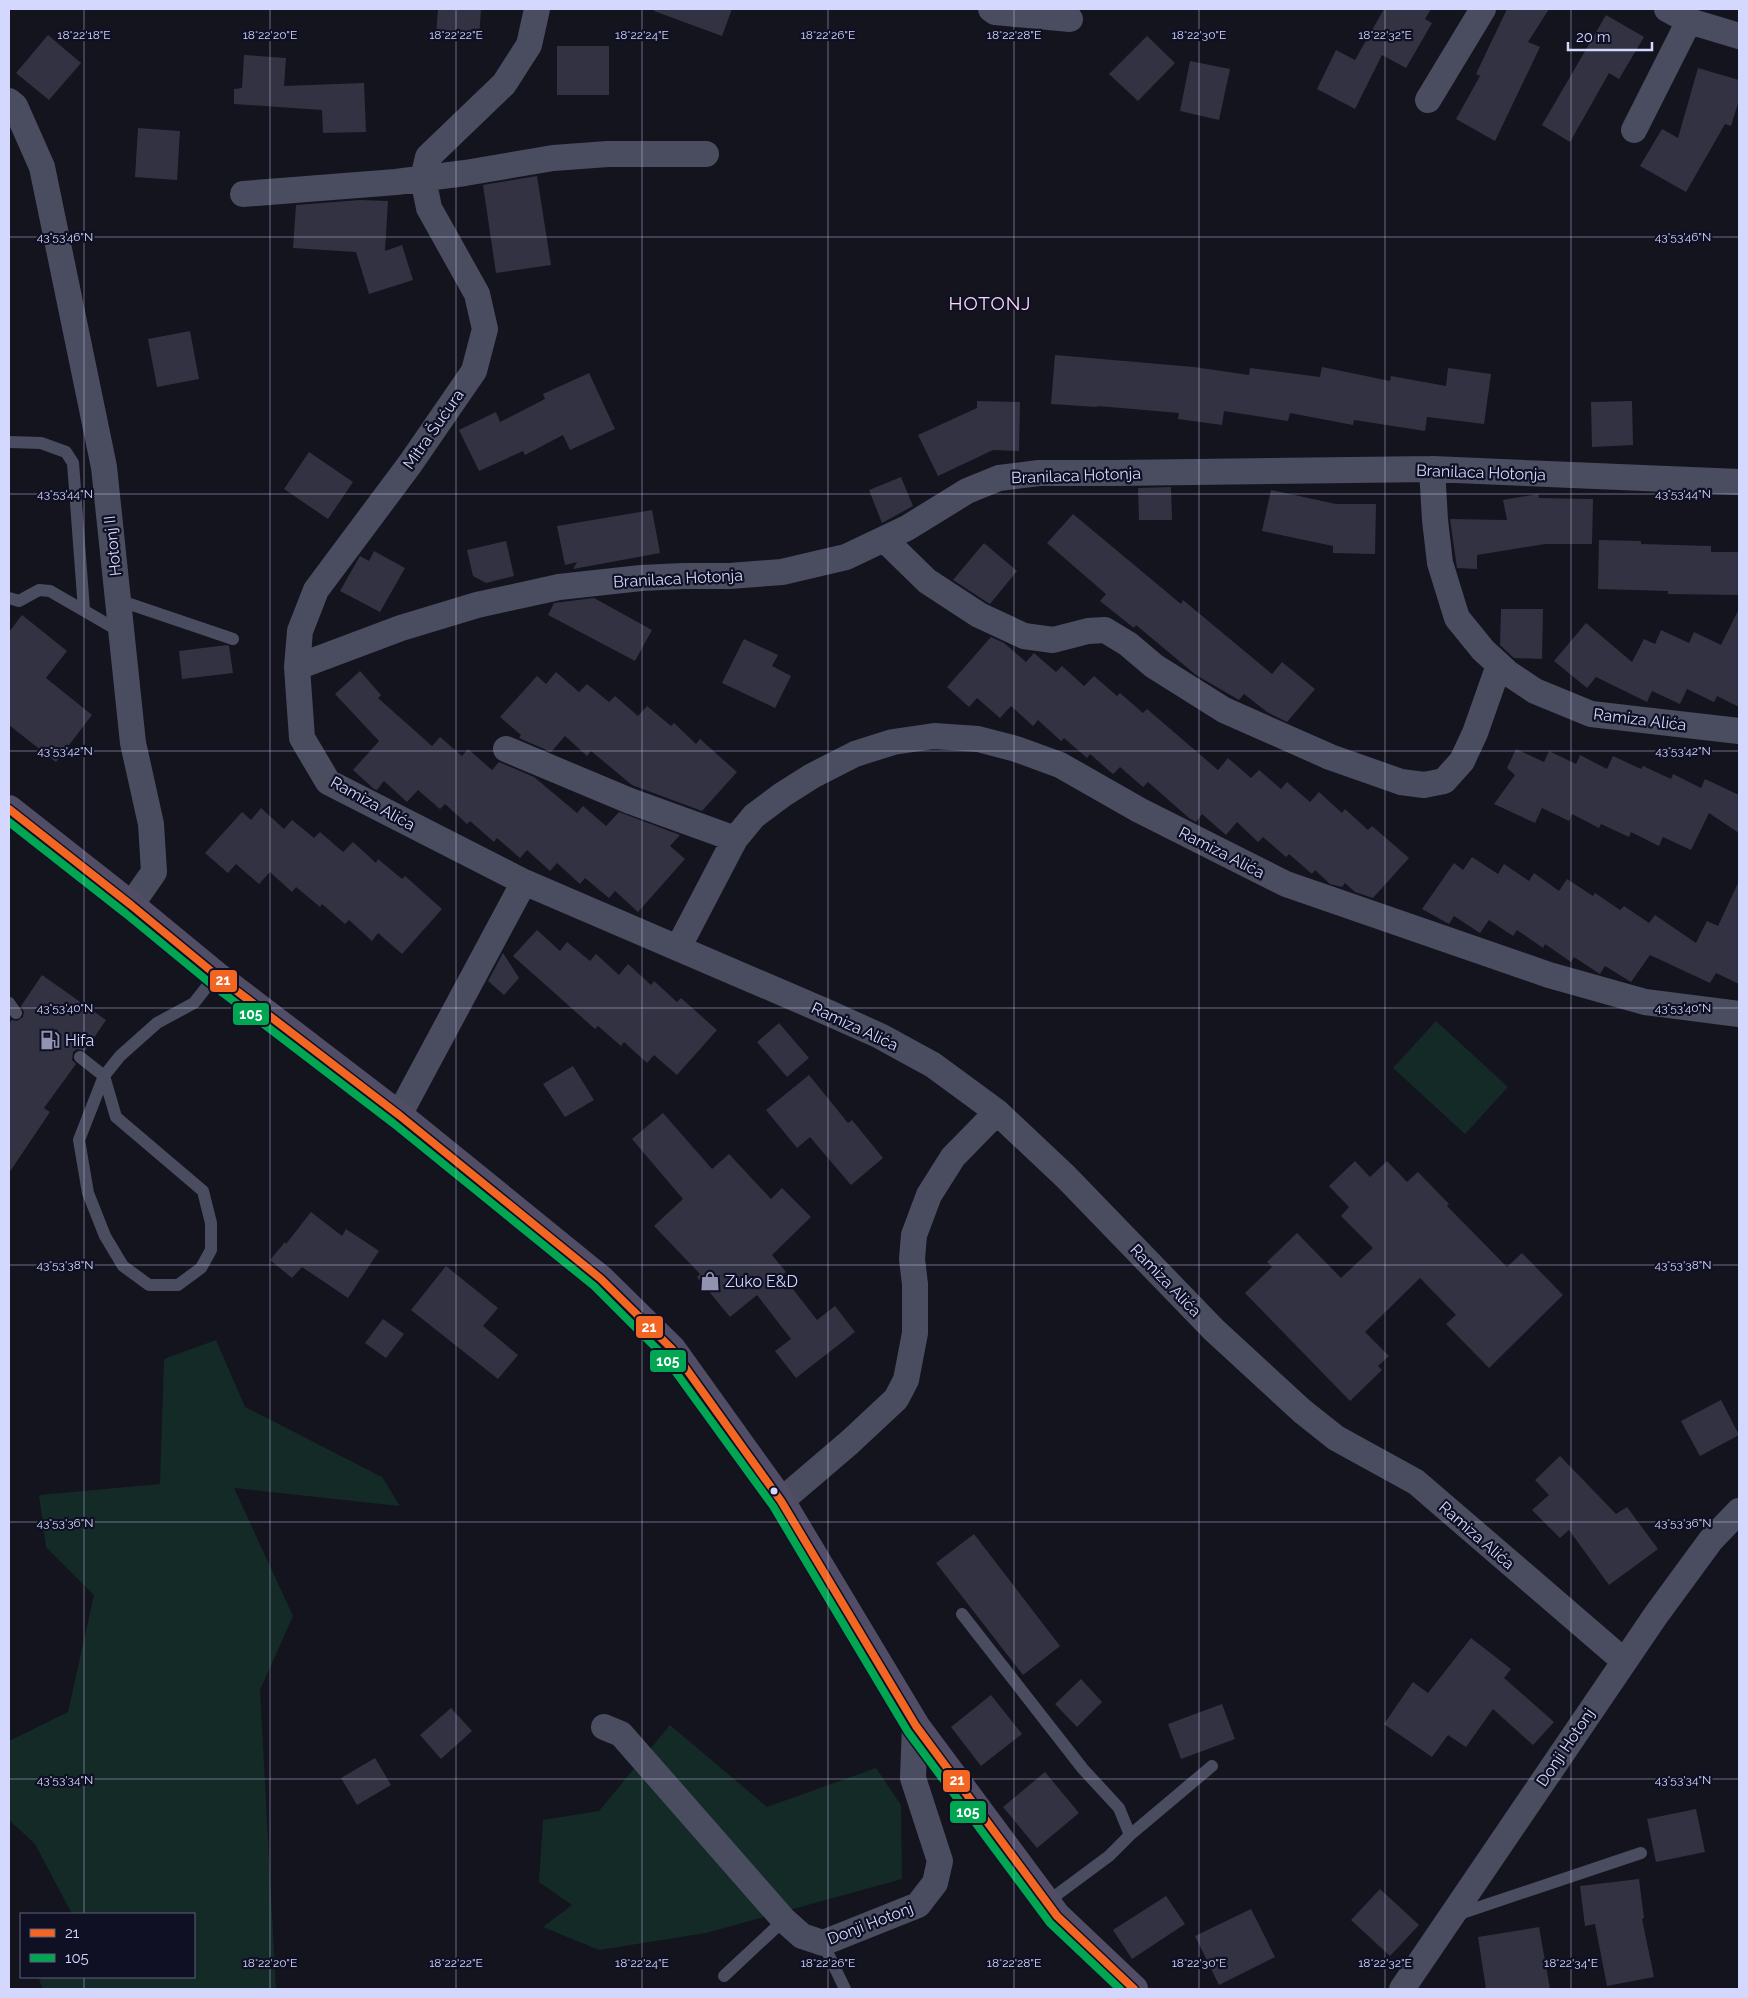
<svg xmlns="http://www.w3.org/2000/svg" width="1748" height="1998" viewBox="0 0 1748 1998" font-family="Raleway,sans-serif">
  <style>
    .green { fill: #132a27 }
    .building { fill: #323242 }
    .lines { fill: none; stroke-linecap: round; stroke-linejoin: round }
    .service { stroke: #4a4d60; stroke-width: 12 }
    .minor { stroke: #4a4d60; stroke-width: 26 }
    .primary { stroke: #514d66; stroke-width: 28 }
    .bus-1-casing { stroke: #0f1024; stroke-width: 11 }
    .bus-2-casing { stroke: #0f1024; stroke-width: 11 }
    .bus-1 { stroke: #f26522; stroke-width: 8 }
    .bus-2 { stroke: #00a651; stroke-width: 8 }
    .ticks { fill: none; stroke: #d4d7fe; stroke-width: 1; stroke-opacity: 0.45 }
    .bus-dot { fill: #d4d7fe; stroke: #0f1024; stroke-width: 2 }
    .labels { text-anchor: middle; stroke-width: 4.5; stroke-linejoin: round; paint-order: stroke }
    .street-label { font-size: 16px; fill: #d4d7fe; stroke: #0f1024 }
    .poi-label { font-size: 16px; fill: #d4d7fe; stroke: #0f1024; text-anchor: start }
    .quarter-label { font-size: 19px; letter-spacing: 1px; fill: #fed6f7; stroke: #0f1024 }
    .ticks-label { font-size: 12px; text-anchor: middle; fill: #d4d7fe; stroke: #0f1024; stroke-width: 4.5; stroke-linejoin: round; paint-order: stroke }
    .line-badge { stroke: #0f1024; stroke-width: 2 }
    .badge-label { font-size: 14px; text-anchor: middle; font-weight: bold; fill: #fff }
  </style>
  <rect width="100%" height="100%" fill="#14141f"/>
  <path class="green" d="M1436,1021L1508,1087L1465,1134L1393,1068Z
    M216,1340L245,1407L382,1477L400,1506L234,1488L293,1616L260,1690L276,1989H43L39,1980L43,1977H194V1914H72L35,1844L9,1820V1741L68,1712L94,1595L46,1547L39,1495L160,1484L164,1359Z
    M670,1725L767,1807L876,1768L901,1805L902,1879L706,1933L599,1950L543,1927L572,1905L539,1882L543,1820L599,1811Z"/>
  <path class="building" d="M438,9H481L479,38L436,35Z
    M654,9H732L722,36L654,11Z
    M1384,9H1431L1425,19L1432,23L1406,68L1382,55L1355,109L1317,89L1336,50L1355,60Z
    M1507,9H1549L1528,42L1540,47L1495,141L1456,119L1480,76L1476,74Z
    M1606,15L1644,37L1619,79L1609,73L1570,142L1542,125Z
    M48,35L81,63L49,100L16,73Z
    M1147,36L1175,63L1138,101L1109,74Z
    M557,46H609V95H557Z
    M244,55L286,58L284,86L364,83L366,132L323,133L322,110L234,104V89L242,88Z
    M1190,61L1230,69L1219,120L1180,111Z
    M1698,68L1739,80V100L1731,126L1725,124L1686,192L1640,166L1662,129L1678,138Z
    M138,128L180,131L177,180L135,177Z
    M537,176L551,265L496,273L483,185Z
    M360,200L388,201L385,251L402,245L413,280L369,294L356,252L293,248L296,205Z
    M190,331L199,379L157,387L148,339Z
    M1055,355L1194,367L1249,375L1250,368L1320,377L1322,367L1390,381L1391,376L1446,386L1448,368L1491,374L1484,424L1427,417L1425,431L1354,420L1353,425L1290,413L1288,421L1224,411L1222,425L1178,419L1179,413L1098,406L1097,407L1051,404Z
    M589,373L615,429L570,450L563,435L525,455L523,451L479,471L459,430L496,412L500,422L545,399L543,394Z
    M977,401L1020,402L1019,451L993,450L938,476L918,435L977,408Z
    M1632,401L1633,445L1592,447L1591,402Z
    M309,452L353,482L328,519L284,489Z
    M901,477L913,506L882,523L869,490Z
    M1171,487L1172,520H1139L1138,488Z
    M1271,490L1336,504H1376L1375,554L1333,553V546L1262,531Z
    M1538,494L1539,498L1593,499L1592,544H1545L1477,555V569L1457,568L1450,519L1507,520L1503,500Z
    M652,510L660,553L573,569L577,562L565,565L557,526Z
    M1073,514L1181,604L1183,600L1272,674L1282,662L1315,689L1287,722L1267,712L1244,694L1239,700L1196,675L1136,625L1134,628L1100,601L1106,594L1047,543Z
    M1599,540L1641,541V544L1711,546V552H1739V595L1668,594V591L1598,589Z
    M506,541L514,576L486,583L473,576L467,550Z
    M984,543L1017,571L990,604L953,580Z
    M374,551L405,568L380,612L340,591L360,556L369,561Z
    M594,598L652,630L635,661L548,615L554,603Z
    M1501,609H1543L1542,659L1514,658L1500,645Z
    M1739,609V707L1717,696L1714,702L1687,689L1680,704L1652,691L1647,702L1596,677L1587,688L1554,661L1586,623L1632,662L1644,639L1655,644L1661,630L1689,643L1694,632L1721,645Z
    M22,615L67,651L46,678L92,715L56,762L9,725V632Z
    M991,637L1004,643L1026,662L1034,653L1056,672L1062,666L1084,686L1094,676L1117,696L1120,693L1143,713L1147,709L1218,770L1228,758L1251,778L1259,770L1281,789L1287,782L1310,802L1319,792L1342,813L1345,809L1368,830L1372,826L1409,858L1373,898L1355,892L1345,883L1342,887L1330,884L1315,870L1312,874L1289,854L1286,857L1263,837L1258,842L1237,822L1226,835L1202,814L1196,822L1189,818L1148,782L1143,787L1120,767L1113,774L1090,754L1087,758L1064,738L1061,741L1038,720L1033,726L1011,706L1000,718L977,698L969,707L947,687Z
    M744,639L778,655L772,666L791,676L775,708L722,683Z
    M227,645L229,646L233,673L182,679L179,651Z
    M360,671L381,695L378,698L432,746L440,737L462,756L468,749L492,770L499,762L534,777L577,813L583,806L606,826L619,812L680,835L670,846L685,859L638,912L615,891L609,898L585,878L580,884L557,863L550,871L527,850L520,858L497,838L494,842L470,821L467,824L445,804L440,809L418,790L407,802L384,781L377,790L374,789L353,770L379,741L335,694Z
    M556,672L579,692L587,684L609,702L615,696L638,716L647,706L671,726L674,723L696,744L700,739L737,772L702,811L632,785L591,751L587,756L565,736L551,752L519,738L521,735L500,717L537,676L546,684Z
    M1516,749L1544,762L1549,751L1576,764L1580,755L1607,769L1613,756L1641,769L1643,766L1671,779L1673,774L1701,788L1705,779L1739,795V833L1709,813L1691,850L1663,837L1659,846L1631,832L1629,837L1601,824L1599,828L1572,814L1569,821L1542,808L1535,823L1494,804L1515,775L1507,768Z
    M261,808L284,829L292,820L314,838L320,832L343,852L353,842L376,863L378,859L402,879L405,876L442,909L402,954L378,933L372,941L349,920L345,924L322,904L320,907L296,887L292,892L270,872L259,884L236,864L228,873L205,853L242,812L251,820Z
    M1472,857L1498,874L1504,864L1529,881L1534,873L1559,891L1567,879L1593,896L1595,893L1620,910L1624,906L1649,923L1655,915L1696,943L1707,921L1718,926L1739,881V984L1716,973L1710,983L1650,955L1631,982L1605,966L1600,974L1574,957L1571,962L1545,944L1543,948L1517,930L1513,936L1489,920L1480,933L1454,916L1449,924L1422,909L1454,863L1463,870Z
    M537,930L560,951L567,942L590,961L596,954L619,975L628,964L651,985L654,981L677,1002L681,998L717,1030L677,1075L654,1055L647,1063L624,1042L621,1046L598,1026L595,1029L513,956Z
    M503,953L519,978L504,995L488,981Z
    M42,975L106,1020L85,1051L77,1049L73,1052L72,1060L76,1064L44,1108L50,1112L9,1173V1023L12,1020L17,1021L23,1017L24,1012L21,1006Z
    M779,1023L809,1058L787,1077L757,1042Z
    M573,1066L594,1100L565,1117L543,1084Z
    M809,1075L848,1123L852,1120L883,1158L851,1185L810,1137L797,1148L766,1110Z
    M663,1113L712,1169L729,1154L771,1199L782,1188L811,1217L772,1255L786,1272L782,1275L817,1320L835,1306L855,1332L796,1378L775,1351L791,1339L757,1295L730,1317L697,1277L700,1274L654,1226L683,1199L632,1139Z
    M1355,1161L1370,1177L1387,1161L1407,1182L1418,1172L1449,1204L1447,1206L1507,1267L1522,1253L1563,1295L1489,1368L1446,1324L1456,1315L1420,1278L1365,1332L1389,1356L1378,1366L1382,1370L1350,1401L1245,1293L1272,1267L1267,1262L1297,1233L1341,1278L1373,1248L1341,1216L1349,1207L1329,1186Z
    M311,1212L342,1236L346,1229L379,1251L348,1298L302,1267L292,1278L270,1260L285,1242L286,1244Z
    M446,1266L498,1308L483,1326L518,1355L498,1379L411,1310Z
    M383,1319L404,1334L386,1358L365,1343Z
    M1721,1400L1739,1435L1700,1456L1681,1421Z
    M1560,1456L1616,1514L1627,1507L1658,1549L1609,1585L1569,1530L1560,1538L1532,1510L1549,1495L1535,1480Z
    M974,1534L1060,1646L1023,1675L936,1563Z
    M1471,1638L1511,1669L1504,1678L1554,1722L1533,1745L1493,1709L1466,1747L1448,1735L1432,1757L1384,1724L1413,1682L1428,1693Z
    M1081,1679L1102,1702L1077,1727L1055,1704Z
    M991,1695L1022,1734L981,1766L951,1727Z
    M1222,1704L1235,1739L1181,1759L1168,1724Z
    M451,1708L472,1731L441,1759L420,1735Z
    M375,1758L391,1785L357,1805L341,1778Z
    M1045,1772L1079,1813L1037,1848L1003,1807Z
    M1696,1809L1705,1852L1656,1862L1647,1819Z
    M1639,1879L1644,1918L1642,1919L1654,1977L1607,1986L1595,1924L1585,1926L1580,1886Z
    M1380,1889L1419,1925L1390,1956L1351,1920Z
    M1166,1896L1185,1924L1132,1959L1113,1930Z
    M1251,1909L1275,1957L1219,1985L1195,1936Z
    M1539,1927L1550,1989H1486L1478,1937Z"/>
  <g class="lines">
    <path class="service" d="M9,442L41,443L66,452L73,463L84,610
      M9,598L19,601L39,590L50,591L121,632
      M118,600L233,639
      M9,1003L16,1013
      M80,1057L104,1076L120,1056L157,1023L194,1003L216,975
      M104,1076L116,1117L203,1191L211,1223V1250L201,1268L178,1285H149L123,1266L105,1236L88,1193L79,1140Z
      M962,1614L1083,1769L1119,1808L1130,1835L1109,1856L1047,1902
      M1130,1835L1212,1766
      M1456,1915L1641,1853
      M823,1943L845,1989
      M724,1976L784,1920"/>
    <path class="minor" d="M537,9L529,45L504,84L428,157L423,178L429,208L477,294L485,329L474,371L410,464L316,590L300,631L297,667L302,738L328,782L524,882L829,1013L880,1036L933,1065L997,1112L1066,1177L1214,1330L1302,1411L1336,1438L1416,1482L1624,1661
      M991,9L995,12L1070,19
      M1667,9L1689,21L1739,36
      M1428,100L1483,9
      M9,101L15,106L42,167L104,467L133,743L151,824L154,872L131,905
      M1634,130L1689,21
      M243,194L396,182L465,173L553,158L608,154H706
      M1432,469L1435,520L1440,563L1457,618L1483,650L1508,673L1535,691L1591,714L1739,731
      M884,539L927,581L979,615L1024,636L1053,640L1088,631L1105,630L1128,644L1154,666L1224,710L1330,757L1401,782L1424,785L1444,781L1462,761L1475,733L1499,665
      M297,667L401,628L477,605L559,587L641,578L683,576H729L782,572L846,557L907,528L967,491L999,478L1039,473H1114L1432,469L1739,482
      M506,749L630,801L735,839
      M678,948L735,839L754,816L782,795L812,776L855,754L893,742L934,736L978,739L1016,749L1060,765L1139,810L1286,884L1549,975L1645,1002L1739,1014
      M399,1115L524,882
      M781,1501L850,1442L896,1399L906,1380L915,1333V1284L912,1259L914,1235L929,1195L953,1157L997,1112
      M604,1727L621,1734L784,1920L802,1936L823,1943L918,1905L935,1883L940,1861L913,1778L915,1724
      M1402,1989L1656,1615L1711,1540L1739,1511"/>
    <path class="primary" d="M9,809L131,905L216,975L399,1115L601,1279L672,1349L781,1501L916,1726L1057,1916L1134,1989"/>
    <defs>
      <path id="bus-1" d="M9,809L131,905L216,975L399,1115L601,1279L672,1349L781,1501L916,1726L1057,1916L1134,1989"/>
      <path id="bus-2" d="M9,822L125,913L210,983L393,1123L594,1286L664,1356L773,1506L908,1732L1050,1923L1120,1989"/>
    </defs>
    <use href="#bus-1" class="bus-1-casing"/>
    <use href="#bus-2" class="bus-2-casing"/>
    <use href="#bus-1" class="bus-1"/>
    <use href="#bus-2" class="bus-2"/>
  </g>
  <path class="ticks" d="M84,9V1914M270,9V1989M456,9V1989M642,9V1989M828,9V1989M1014,9V1989M1199,9V1989M1385,9V1989M1571,9V1989M9,237H1739M9,494H1739M9,751H1739M9,1008H1739M9,1265H1739M9,1522H1739M9,1779H1739M84,1977V1989"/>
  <defs>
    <symbol id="fuel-bare" viewBox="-9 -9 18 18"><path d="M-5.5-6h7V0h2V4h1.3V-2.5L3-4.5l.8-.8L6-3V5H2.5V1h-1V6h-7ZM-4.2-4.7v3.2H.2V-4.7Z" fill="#9193b0" stroke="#0f1024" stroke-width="2.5" paint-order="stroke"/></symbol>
    <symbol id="shop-bare" viewBox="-9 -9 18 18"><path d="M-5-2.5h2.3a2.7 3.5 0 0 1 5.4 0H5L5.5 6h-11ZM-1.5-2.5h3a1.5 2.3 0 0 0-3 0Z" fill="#9193b0" stroke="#0f1024" stroke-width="2.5" paint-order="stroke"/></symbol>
  </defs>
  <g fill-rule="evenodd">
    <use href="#fuel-bare" x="36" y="1026" width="28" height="28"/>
    <use href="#shop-bare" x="696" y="1267" width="28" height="28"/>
  </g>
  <circle class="bus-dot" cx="774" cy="1491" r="4.5"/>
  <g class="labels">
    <g class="street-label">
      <text transform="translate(433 429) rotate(-55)" y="6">Mitra Šućura</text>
      <text transform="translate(1481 472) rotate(2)" y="6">Branilaca Hotonja</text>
      <text transform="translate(1076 475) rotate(-2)" y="6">Branilaca Hotonja</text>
      <text transform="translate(112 546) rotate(-96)" y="6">Hotonj II</text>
      <text transform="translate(678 578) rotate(-3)" y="6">Branilaca Hotonja</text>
      <text transform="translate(1640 719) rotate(7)" y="6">Ramiza Alića</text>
      <text transform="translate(373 803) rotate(29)" y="6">Ramiza Alića</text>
      <text transform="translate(1222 852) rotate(27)" y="6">Ramiza Alića</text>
      <text transform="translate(855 1026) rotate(25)" y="6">Ramiza Alića</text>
      <text transform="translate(1166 1280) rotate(46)" y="6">Ramiza Alića</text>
      <text transform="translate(1477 1535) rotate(41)" y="6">Ramiza Alića</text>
      <text transform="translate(1565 1747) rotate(-56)" y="6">Donji Hotonj</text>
      <text transform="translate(870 1923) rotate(-21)" y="6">Donji Hotonj</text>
    </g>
    <g class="poi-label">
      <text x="65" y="1046">Hifa</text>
      <text x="725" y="1287">Zuko E&amp;D</text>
    </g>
    <g class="quarter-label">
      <text x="990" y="310">HOTONJ</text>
    </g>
  </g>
  <g class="ticks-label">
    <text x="84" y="39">18°22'18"E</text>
    <text x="270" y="39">18°22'20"E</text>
    <text x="456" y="39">18°22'22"E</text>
    <text x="642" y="39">18°22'24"E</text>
    <text x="828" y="39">18°22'26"E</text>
    <text x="1014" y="39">18°22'28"E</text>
    <text x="1199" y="39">18°22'30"E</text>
    <text x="1385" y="39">18°22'32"E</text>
    <text x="65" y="241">43°53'46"N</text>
    <text x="1683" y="241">43°53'46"N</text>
    <text x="65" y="498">43°53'44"N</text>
    <text x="1683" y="498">43°53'44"N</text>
    <text x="65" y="755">43°53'42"N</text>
    <text x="1683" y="755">43°53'42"N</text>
    <text x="65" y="1012">43°53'40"N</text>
    <text x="1683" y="1012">43°53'40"N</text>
    <text x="65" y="1269">43°53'38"N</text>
    <text x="1683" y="1269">43°53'38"N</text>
    <text x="65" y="1527">43°53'36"N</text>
    <text x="1683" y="1527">43°53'36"N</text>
    <text x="65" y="1784">43°53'34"N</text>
    <text x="1683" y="1784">43°53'34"N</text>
    <text x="270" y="1967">18°22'20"E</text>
    <text x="456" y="1967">18°22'22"E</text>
    <text x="642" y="1967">18°22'24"E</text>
    <text x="828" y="1967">18°22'26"E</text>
    <text x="1014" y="1967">18°22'28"E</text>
    <text x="1199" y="1967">18°22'30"E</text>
    <text x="1385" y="1967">18°22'32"E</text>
    <text x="1571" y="1967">18°22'34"E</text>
  </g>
  <g class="line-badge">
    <rect x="209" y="969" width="29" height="24" rx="5" fill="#f26522"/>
    <rect x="232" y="1002" width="38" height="24" rx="5" fill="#00a651"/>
    <rect x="635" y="1315" width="29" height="24" rx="5" fill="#f26522"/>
    <rect x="649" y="1349" width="38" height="24" rx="5" fill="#00a651"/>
    <rect x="942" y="1769" width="29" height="24" rx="5" fill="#f26522"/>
    <rect x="949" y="1800" width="38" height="24" rx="5" fill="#00a651"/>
  </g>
  <g class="badge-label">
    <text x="223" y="985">21</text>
    <text x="251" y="1019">105</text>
    <text x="649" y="1332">21</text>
    <text x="668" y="1366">105</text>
    <text x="957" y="1785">21</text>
    <text x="968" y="1817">105</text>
  </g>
  <rect width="1748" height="1998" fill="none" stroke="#d4d7fe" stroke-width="20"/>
  <rect x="20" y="1913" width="175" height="65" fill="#0f1024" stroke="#5e607b"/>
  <rect x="30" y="1929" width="25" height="8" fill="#f26522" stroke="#5e607b"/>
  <text x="65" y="1938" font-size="15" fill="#d4d7fe">21</text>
  <rect x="30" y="1954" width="25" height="8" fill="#00a651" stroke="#5e607b"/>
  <text x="65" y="1963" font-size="15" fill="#d4d7fe">105</text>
  <path d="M1568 42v8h84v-8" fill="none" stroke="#d4d7fe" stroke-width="2.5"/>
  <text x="1576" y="42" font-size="15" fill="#d4d7fe" stroke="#0f1024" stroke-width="4" paint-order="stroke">20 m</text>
</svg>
